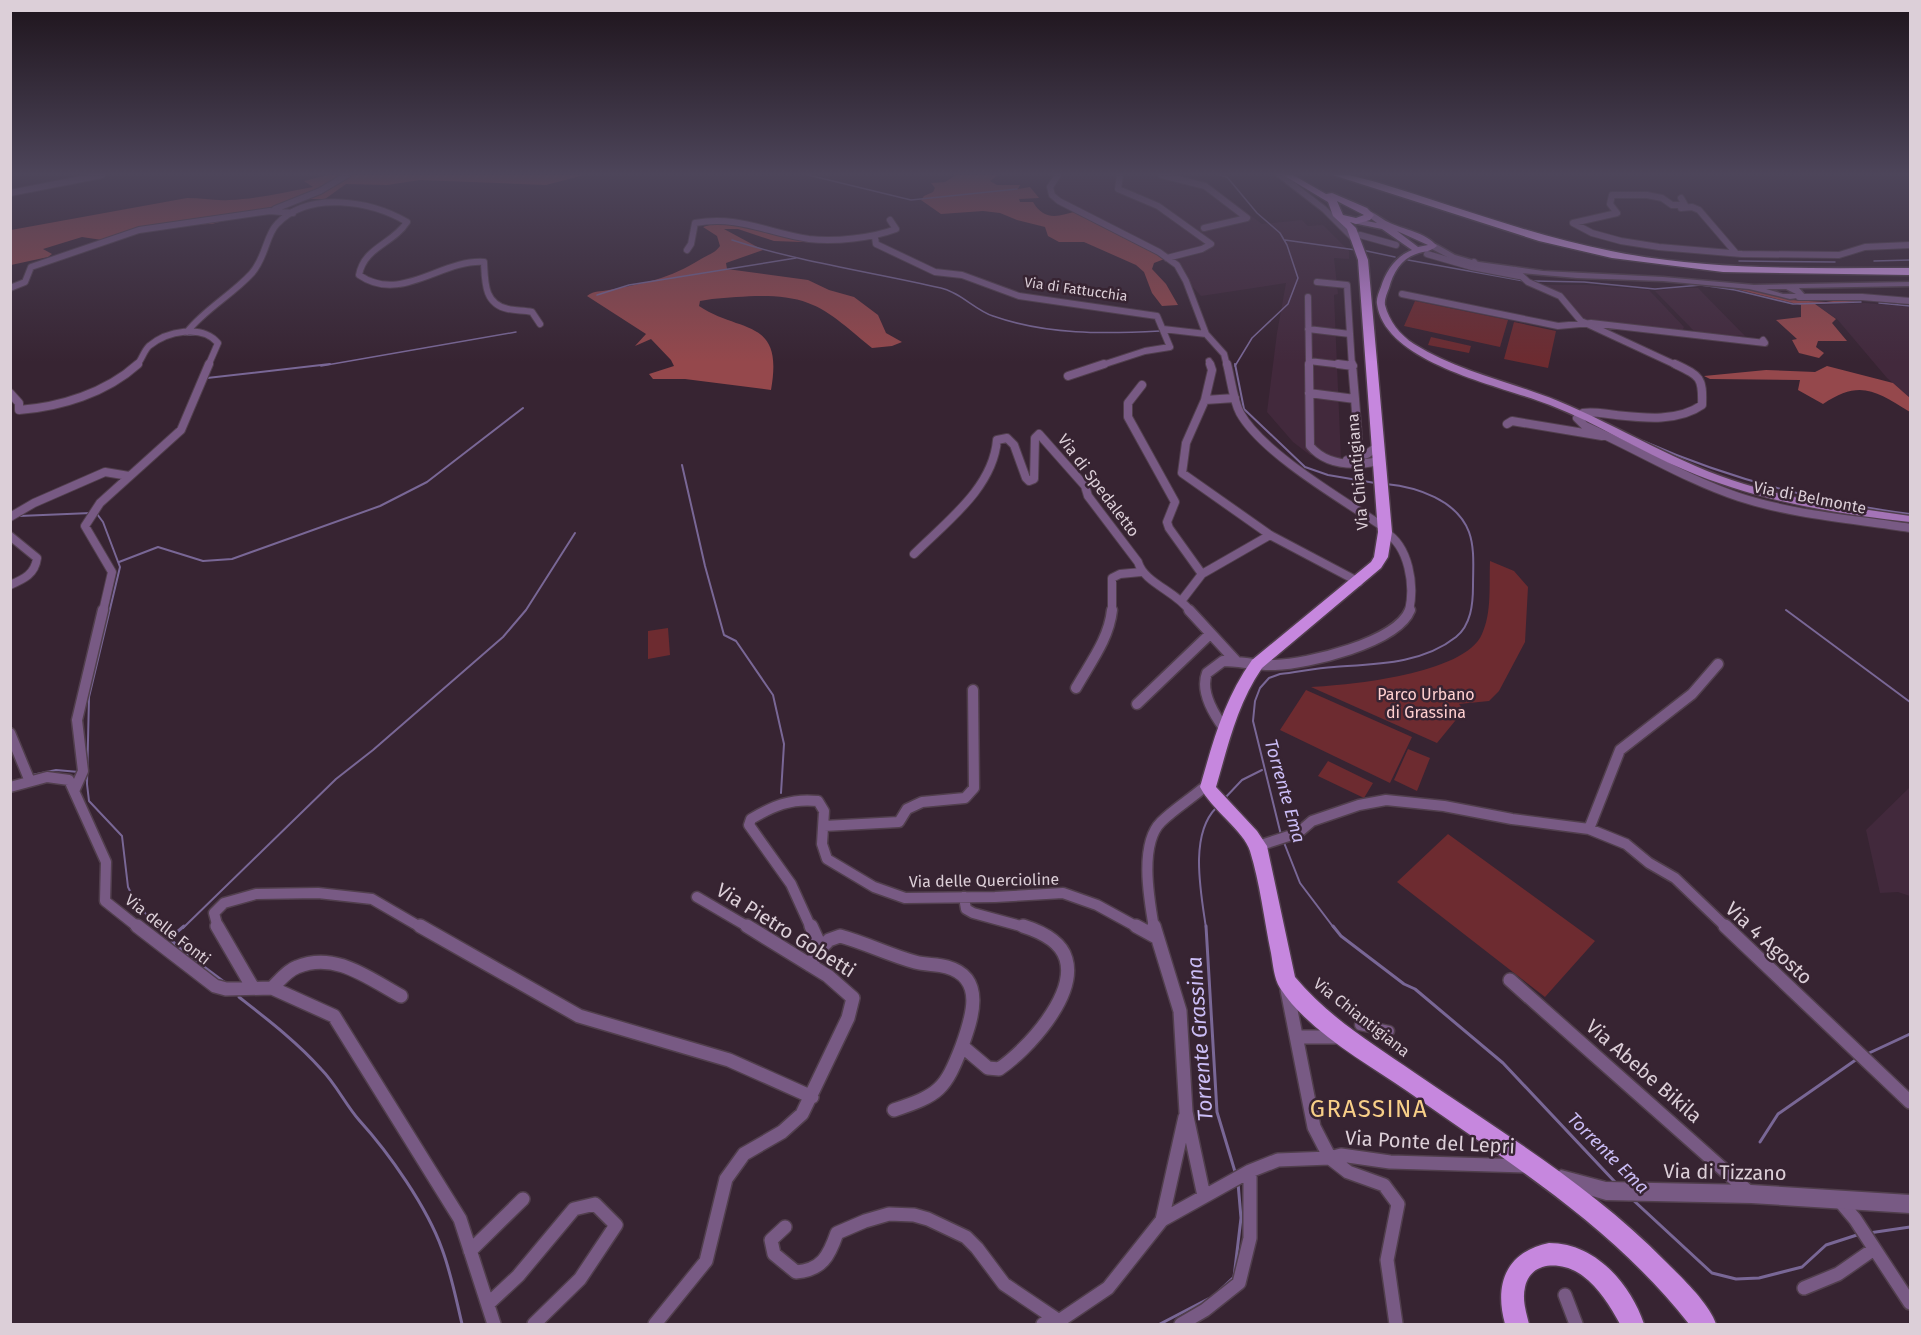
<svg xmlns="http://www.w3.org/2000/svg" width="1921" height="1335" viewBox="0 0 1921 1335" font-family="'Fira Sans',sans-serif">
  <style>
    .built { fill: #42293c }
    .green { fill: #6d2b30 }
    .forest { fill: #95484c }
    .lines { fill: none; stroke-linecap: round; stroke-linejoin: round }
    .stream-far2 { stroke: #796796; stroke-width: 1.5 }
    .stream-far1 { stroke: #796796; stroke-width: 2 }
    .stream { stroke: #796796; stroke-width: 3 }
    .pedestrian-casing { stroke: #513f4d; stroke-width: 13 }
    .minor-far3-casing { stroke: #513f4d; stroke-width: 8 }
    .minor-far2-casing { stroke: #513f4d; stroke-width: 10 }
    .minor-far1-casing { stroke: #513f4d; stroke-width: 13 }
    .minor-casing { stroke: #513f4d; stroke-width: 16 }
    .tertiary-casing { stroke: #513f4d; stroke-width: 3 }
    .secondary-casing { stroke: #513f4d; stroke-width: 3 }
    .primary-casing { stroke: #513f4d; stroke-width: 3 }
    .motorway-casing { stroke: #513f4d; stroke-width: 3 }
    .pedestrian { stroke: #785a84; stroke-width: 10 }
    .minor-far3 { stroke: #785a84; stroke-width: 6 }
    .minor-far2 { stroke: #785a84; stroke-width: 8 }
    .minor-far1 { stroke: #785a84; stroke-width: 10 }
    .minor { stroke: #785a84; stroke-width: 13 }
    .tertiary { fill: #785a84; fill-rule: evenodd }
    .secondary { fill: #a474b7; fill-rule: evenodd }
    .primary { fill: #c687de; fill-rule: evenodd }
    .motorway { fill: #dda1f4; fill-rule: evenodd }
    .labels { text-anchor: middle; stroke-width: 5; stroke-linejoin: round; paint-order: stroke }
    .far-street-label { font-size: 14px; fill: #dccfd8; stroke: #372432 }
    .street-label { font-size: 16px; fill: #dccfd8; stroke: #372432 }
    .park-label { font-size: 16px; fill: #fecfcf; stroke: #372432 }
    .water-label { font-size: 18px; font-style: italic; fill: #cbbdf6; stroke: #372432 }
    .near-street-label { font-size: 20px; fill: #dccfd8; stroke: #372432 }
    .near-water-label { font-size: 21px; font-style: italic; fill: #cbbdf6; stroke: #372432 }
    .near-quarter-label { font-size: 24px; letter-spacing: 1.5px; fill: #f8cf88; stroke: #372432 }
  </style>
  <rect width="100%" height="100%" fill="#372432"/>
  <path class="built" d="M1054,175H1177L1204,180L1262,224L1302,220L1308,226L1323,225L1349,251V259L1334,258L1338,294L1334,295L1341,459L1310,455L1293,442L1267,412L1277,333L1286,283L1201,296L1159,251L1104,224L1047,189Z
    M1539,285H1587L1649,290L1684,327L1682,331L1582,319L1566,297Z
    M1676,288H1698L1745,336L1699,333L1693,330L1655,291Z
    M1865,303L1910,307V398L1887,378L1837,319L1816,305Z
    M1910,787V896L1898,892L1880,893L1866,830Z"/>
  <path class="green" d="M1415,301L1508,320L1500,347L1404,326Z
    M1514,322L1556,331L1548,368L1504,359Z
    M1431,337L1471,346L1469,353L1428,345Z
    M1490,561L1514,571L1528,587L1525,642L1499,691L1489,701L1459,704L1464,710L1437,743L1311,687C1350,685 1465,674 1482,634C1492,612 1489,585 1490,561Z
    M668,628L670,655L648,659V631Z
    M1306,690L1412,737L1390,783L1280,730Z
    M1408,749L1430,758L1417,791L1394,780Z
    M1328,761L1373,783L1364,798L1318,776Z
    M1448,834L1595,941L1545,997L1397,882Z"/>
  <path class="forest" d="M328,175H584L546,185L420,180L387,185L346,184L325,199H300L212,224L180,225L102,240L82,237L43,249L52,254L48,257L11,265V230L187,198C202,198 215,201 229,200C258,199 285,192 313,187L304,181Z
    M956,175H998L990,181L997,185H1020L1018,189L1030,187L1039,198L1019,199L1020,202H1033C1045,222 1059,216 1077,211L1167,258L1154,263L1152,269L1166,284L1178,305L1162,306L1152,293L1144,272L1136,265L1084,242H1059L1048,236L1045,227L1017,220L1000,213L983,211L941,214L921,200L924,196L933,192L935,188L931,183L945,182Z
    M726,220H742L794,235L836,240L829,243L774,241L738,229H724L763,250L726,263L727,269L808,280L829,290L854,297L878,315L886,333L902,342L892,346L872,348C853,333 831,311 808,303C779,292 741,297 712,299L700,301L699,306C741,334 784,317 771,390L685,379H653L649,374L674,366L671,360L651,339L635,346L646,334L587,296C595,290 600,292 609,290C645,283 669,279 701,259C709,254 714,254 720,246L717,236L703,227Z
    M1724,286L1760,291L1790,300L1826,302L1854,298L1860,301L1815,304L1836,319L1832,323L1847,341H1818L1816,347L1824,353L1819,358L1799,353L1792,340L1797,339L1776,320L1801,317V305Z
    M1827,366L1893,383L1910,398V412C1876,391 1860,379 1823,404L1798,390L1800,380L1710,379L1704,376L1766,370L1815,372Z"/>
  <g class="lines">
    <path class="stream-far2" d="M808,175L911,200L1017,189
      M1220,175L1227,177L1257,213L1280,233L1287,245L1298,278L1288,304L1252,338L1235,366
      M732,240C800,262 871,272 941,288C960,292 975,310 993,316C1047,335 1104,334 1160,331
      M1285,240L1356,250
      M1362,250L1395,257
      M1408,260L1524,281
      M1739,261L1835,262
      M1874,261L1910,260
      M1533,281L1584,282L1655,289L1701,285L1735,290L1793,304L1861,302
      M597,295L629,285L796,258
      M1879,303L1910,306
      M184,335H199
      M321,366L516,332"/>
    <path class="stream-far1" d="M1235,364L1244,409L1305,467L1328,475L1375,483
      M207,378L330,364
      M1643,441C1729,479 1817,502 1910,514
      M682,465L705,566L724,635L736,641L773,695L784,744L781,793
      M97,514L103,522L120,567L89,697L87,784L89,801L122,836L128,887L134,899L157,928
      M19,516L91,513
      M119,562L158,547L203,561L232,559L380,506L427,482L523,408
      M1786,610L1910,702
      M32,775L56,770L79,772
      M1224,799L1242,780L1262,770
      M1281,835L1253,721L1255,701L1260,688L1269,678L1280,674C1298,672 1316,668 1334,667C1376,664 1422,664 1456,637C1471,625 1473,604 1473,586C1473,568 1475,549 1469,532C1457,500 1417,487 1386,484
      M1283,840L1300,883L1334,928
      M183,928L336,779L373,750L503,637L526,610L575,533
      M1206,928C1201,893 1189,835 1216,808"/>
    <path class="stream" d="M156,926L184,952L224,982
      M1206,926L1217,1112L1236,1175
      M1333,926L1341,936L1404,984L1415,989L1503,1063L1615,1182
      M170,938L184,926
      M239,997C267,1019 297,1042 321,1069C336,1084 345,1104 359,1120C389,1153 427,1207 442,1249C451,1273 456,1299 462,1324
      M1867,1054L1910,1034
      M1760,1142L1778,1114L1857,1059
      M1632,1199L1712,1273L1736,1279L1759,1278L1802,1267L1826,1245L1860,1234
      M1869,1233L1910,1227
      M1220,1290L1234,1277L1241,1218L1238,1183
      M1160,1324L1208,1299"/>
    <defs>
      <path id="pedestrian" d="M1360,1025L1389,1031"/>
      <path id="minor-far3" d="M1058,175L1050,187L1052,195L1059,201L1159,252L1177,265L1186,281L1206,334L1224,354L1227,366
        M1120,175L1118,189L1158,206L1211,244L1202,249L1167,258
        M1161,175L1205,186L1247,218L1204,228
        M1280,175L1324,209L1355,240
        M10,193L102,175
        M1681,198L1685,205H1672L1662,198L1647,195H1612L1610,204L1617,213L1573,223L1592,233L1621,241L1659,247L1742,254L1839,255L1865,247L1910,245
        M1681,208L1692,207L1699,210L1735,252
        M275,209L320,191L347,175
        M1360,235L1396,245
        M875,237L876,244L935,272L962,275L1019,296L1157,316L1170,347L1145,351L1099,366
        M687,250L691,244L695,223C739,215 767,233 809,239C835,242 872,238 896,229L890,220
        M1427,254L1472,267L1474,262
        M1472,267L1519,276
        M1515,270L1528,282L1560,296L1581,321L1678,366
        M1317,282L1347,285L1350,334
        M10,288L25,282L31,267L139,230L270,211L293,213
        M1402,294L1558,326L1591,323L1765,343L1763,340
        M1308,297L1309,366
        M1799,297H1862L1910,301
        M1163,329L1206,334
        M1308,329L1350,334L1352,366
        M187,332C205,309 232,295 252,273C266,257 266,235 277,224C309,190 371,201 407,222C393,244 364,247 359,275C401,304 441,259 484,262C485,282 484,304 508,309C516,311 524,310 532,312L540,324
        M1209,361L1211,366
        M1309,361L1351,366
        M136,366C142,360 143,352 149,346C167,331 202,324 218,343L208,366"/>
      <path id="minor-far2" d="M1227,364C1231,379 1233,400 1240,413C1263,454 1345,501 1385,528
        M1309,364L1310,446C1327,466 1355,466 1379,461
        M1338,364L1353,366
        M1068,376L1104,364
        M1142,385L1128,403V417L1175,502L1167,522L1169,528L1202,574
        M10,393L19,403V410C60,407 106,393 138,364
        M1309,393L1355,399L1352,364
        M1235,398L1205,400L1186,443L1182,473L1270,535L1359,582
        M1355,399L1358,438
        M1205,400L1212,370L1210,364
        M1583,413C1594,411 1605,414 1616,415C1644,418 1678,422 1702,405C1703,377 1700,376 1675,364
        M1577,418L1585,426C1637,449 1685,479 1739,497C1794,515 1853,519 1910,528
        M1507,424L1512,421L1602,436
        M1347,460L1367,454L1378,446
        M10,517L34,503L105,472L129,476
        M1385,532C1409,546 1415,585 1409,611
        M10,536L37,558C35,574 24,579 10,585
        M914,554C946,522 993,488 997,440L1007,438L1014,445L1026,478L1029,481L1034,479L1035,438L1039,434L1085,486L1088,496L1138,562C1144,583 1176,591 1190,611
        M1182,600L1202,574L1270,535
        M103,611L112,572L85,526L100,503L181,430L209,364
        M1112,611V578L1120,574L1141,572"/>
      <path id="minor-far1" d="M1189,610L1236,661
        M1076,688C1090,663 1109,639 1112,610
        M1137,704L1209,635
        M1224,728C1213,713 1200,691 1207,673L1223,661C1240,661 1257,666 1275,665C1307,664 1397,643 1410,610
        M10,733L29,779
        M10,787L47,777L69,780L106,862L105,901L139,928
        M75,789L83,771L77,720L103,610
        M824,826L899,822L907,809L922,802L965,798L974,788L973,690
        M1589,829L1620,750L1692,694L1718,664
        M1258,846L1298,833L1312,821L1359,805L1386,800L1444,806L1512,819L1589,829L1626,844L1649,863L1675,878L1727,928
        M697,897L750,928
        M964,897L966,909L973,913L1028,928
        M218,928L214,913L224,903L256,894L318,893L372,899L422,928
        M811,928L791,884L749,825L751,819C773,806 791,798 818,801L824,811L822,844L827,859L874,887L905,898L995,897L1063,893L1097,905L1139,928
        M1154,928C1149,899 1139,844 1161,822C1173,810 1189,800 1202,789L1208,787"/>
      <path id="minor" d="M137,926L215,986L226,989L272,988L334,1016L460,1219L494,1324
        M217,926L253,988
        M420,926L579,1016L729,1060L812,1097
        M1136,926L1156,937
        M1154,926L1180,1011L1186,1112L1204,1196
        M1725,926L1910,1102
        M821,948L829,940L840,936C866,943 889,955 915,962C926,965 937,964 947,967C986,978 972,1018 962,1046L988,1068L999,1069C1027,1050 1077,996 1066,959C1061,941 1039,931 1023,926
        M810,965L821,948L811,926
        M1510,980L1750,1193
        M272,988C279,981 288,970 297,967C335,951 368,978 401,996
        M1287,990L1314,1127L1330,1158L1348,1172L1384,1185L1398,1204L1387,1260L1396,1324
        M1297,1037H1340
        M894,1110C939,1095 945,1090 962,1046
        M1839,1200L1855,1219L1910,1303
        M1162,1220L1185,1117
        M785,1227L771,1240L774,1254L796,1272C822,1270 829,1256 837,1233L865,1221L889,1214L914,1215L928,1219L966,1237L977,1248L1004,1284L1059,1321
        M470,1251L523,1199
        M1804,1288L1838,1274L1874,1249
        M1565,1295L1576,1324
        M488,1304L518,1276L574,1209L595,1204L616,1225L580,1279L534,1324
        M655,1324L706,1261L726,1179L744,1154L782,1132L802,1114L848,1018L853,998L828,976L747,926
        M1043,1324L1059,1321L1108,1288L1162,1220L1250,1171L1278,1160L1330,1158L1341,1155L1390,1162L1526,1166
        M1181,1324L1205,1310L1239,1283L1250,1238V1171"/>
      <path id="tertiary" d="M1430,244H1436L1455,255L1479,262L1543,271L1663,277L1754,285L1910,282V286L1799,288L1805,295L1804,297L1790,299L1749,289L1663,281L1577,278L1509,272L1478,267L1449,258L1430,248ZM1766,289H1786L1796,294H1783Z
        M1561,1170L1606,1182L1751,1185L1910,1195V1213L1751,1203L1606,1200L1555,1185L1552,1179L1555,1173Z"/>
      <path id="secondary" d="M1366,211C1374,211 1381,219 1388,222C1404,230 1425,232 1437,246C1430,252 1424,251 1416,254C1401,259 1393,273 1389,288C1387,293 1384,300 1385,305C1389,321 1400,335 1414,344C1459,372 1509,381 1558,401C1621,427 1678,464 1744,484C1798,501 1855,508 1910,516V522C1835,514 1755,500 1685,470C1639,451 1597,423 1550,405C1503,386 1385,364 1377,304C1376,299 1379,292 1381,287C1386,271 1396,256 1412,250L1382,229L1353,223L1352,221L1356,219L1377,223L1366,215ZM1397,231L1428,245L1418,247Z"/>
      <path id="primary" d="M1283,175H1293L1326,194L1332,193L1367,208L1374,215L1370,220L1356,224L1350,222L1356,228L1368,260L1392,532L1388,557L1381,568L1262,668C1237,704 1228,746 1216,787L1257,831L1267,846L1295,977C1328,1017 1373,1044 1415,1073C1501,1132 1592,1186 1665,1261C1681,1277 1709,1303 1716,1324H1689C1611,1225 1509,1163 1407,1091C1366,1063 1307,1030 1280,988C1274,979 1273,964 1271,953C1264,919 1260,883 1250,851C1244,831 1211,809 1200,787C1213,742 1224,699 1252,660L1371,562L1374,557L1378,532L1358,260L1347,229L1333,216L1328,202ZM1337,201L1364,215L1356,218L1343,215Z
        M1549,1243C1595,1243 1630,1283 1644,1324H1620C1610,1306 1599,1288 1583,1276C1565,1262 1531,1259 1525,1287C1522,1300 1526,1312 1529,1324H1505C1494,1284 1506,1252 1549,1243Z"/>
      <path id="motorway" d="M1333,175H1349L1376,182C1454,206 1531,235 1611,251C1710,271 1810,268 1910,268V275L1723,272L1612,258L1539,241Z"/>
    </defs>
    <use href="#pedestrian" class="pedestrian-casing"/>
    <use href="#minor-far3" class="minor-far3-casing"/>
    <use href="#minor-far2" class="minor-far2-casing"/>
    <use href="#minor-far1" class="minor-far1-casing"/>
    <use href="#minor" class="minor-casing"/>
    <use href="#tertiary" class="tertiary-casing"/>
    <use href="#secondary" class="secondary-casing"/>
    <use href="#primary" class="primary-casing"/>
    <use href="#motorway" class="motorway-casing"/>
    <use href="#pedestrian" class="pedestrian"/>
    <use href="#minor-far3" class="minor-far3"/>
    <use href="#minor-far2" class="minor-far2"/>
    <use href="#minor-far1" class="minor-far1"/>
    <use href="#minor" class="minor"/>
    <use href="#tertiary" class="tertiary"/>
    <use href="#secondary" class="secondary"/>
    <use href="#primary" class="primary"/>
    <use href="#motorway" class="motorway"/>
  </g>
  <linearGradient id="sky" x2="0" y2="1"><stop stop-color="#1e141c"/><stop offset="0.48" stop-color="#4d455a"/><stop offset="1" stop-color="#4d455a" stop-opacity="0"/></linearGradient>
  <rect width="1921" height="362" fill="url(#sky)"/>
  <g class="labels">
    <g class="far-street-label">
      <text transform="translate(1076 289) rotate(8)" y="5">Via di Fattucchia</text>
    </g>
    <g class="street-label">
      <text transform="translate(1357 472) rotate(-95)" y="6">Via Chiantigiana</text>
      <text transform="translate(1099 485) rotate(53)" y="6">Via di Spedaletto</text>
      <text transform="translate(1810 497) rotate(11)" y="6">Via di Belmonte</text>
      <text transform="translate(984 880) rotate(-1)" y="6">Via delle Quercioline</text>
      <text transform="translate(168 929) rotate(38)" y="6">Via delle Fonti</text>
      <text transform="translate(1362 1017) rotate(38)" y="6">Via Chiantigiana</text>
    </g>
    <g class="park-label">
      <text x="1426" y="700">Parco Urbano<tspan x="1426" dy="18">di Grassina</tspan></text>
    </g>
    <g class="water-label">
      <text transform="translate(1285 791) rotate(74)" y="6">Torrente Ema</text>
      <text transform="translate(1608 1153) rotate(45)" y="6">Torrente Ema</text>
    </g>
    <g class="near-street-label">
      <text transform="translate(786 930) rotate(32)" y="7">Via Pietro Gobetti</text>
      <text transform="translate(1769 943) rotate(43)" y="7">Via 4 Agosto</text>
      <text transform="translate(1644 1071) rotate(41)" y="7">Via Abebe Bikila</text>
      <text transform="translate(1430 1142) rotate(3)" y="7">Via Ponte del Lepri</text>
      <text transform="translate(1725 1172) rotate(1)" y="7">Via di Tizzano</text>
    </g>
    <g class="near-water-label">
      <text transform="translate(1200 1039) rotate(-94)" y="7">Torrente Grassina</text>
    </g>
    <g class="near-quarter-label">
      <text x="1369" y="1117">GRASSINA</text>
    </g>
  </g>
  <rect width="1921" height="1335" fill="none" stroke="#dccfd8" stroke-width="24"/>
</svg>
